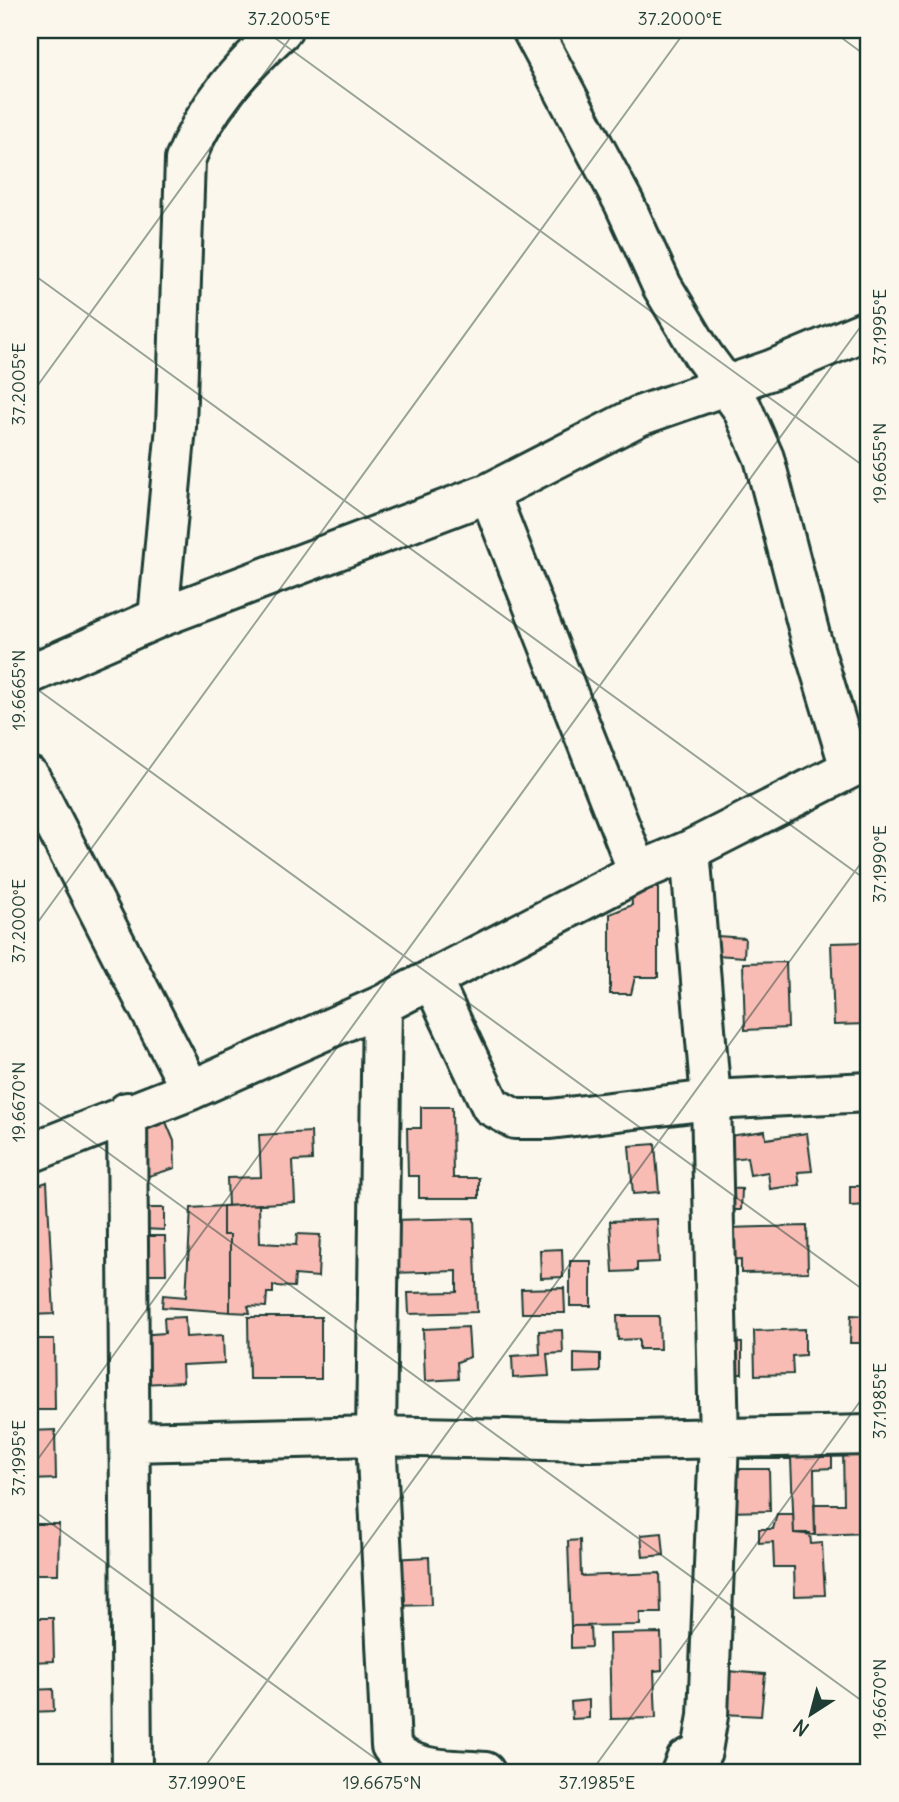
<svg xmlns="http://www.w3.org/2000/svg" width="899" height="1802" viewBox="0 0 899 1802" font-family="Delius,sans-serif">
  <style>
    .building { fill: #f8bcb5; stroke: #1f3d34; stroke-width: 2 }
    .lines { fill: none; stroke-linecap: round; stroke-linejoin: round }
    .street-casing { stroke: #1f3d34; stroke-width: 44 }
    .street { stroke: #fbf7ec; stroke-width: 38 }
    .ticks { fill: none; stroke: #1f3d34; stroke-width: 2; stroke-opacity: 0.45 }
    .neatline { fill: none; stroke: #1f3d34; stroke-width: 2.5 }
    .ticks-label { font-size: 18px; text-anchor: middle; fill: #1f3d34 }
  </style>
  <rect width="100%" height="100%" fill="#fbf7ec"/>
  <filter id="ink" filterUnits="userSpaceOnUse"><feTurbulence type="fractalNoise" baseFrequency=".0143" numOctaves="2"/><feDisplacementMap in="SourceGraphic" scale="14" xChannelSelector="R" yChannelSelector="G"/><feConvolveMatrix kernelMatrix="1 2 1 2 8 2 1 2 1" color-interpolation-filters="sRGB"/></filter>
  <g filter="url(#ink)">
    <path class="building" d="M658,878V977H635L631,994H610V914L632,905L631,888Z
      M717,936L745,938L744,957L716,955Z
      M869,942L868,1024L834,1025L831,943Z
      M786,962L788,1028L745,1030L743,963Z
      M421,1107H452L453,1178H479V1198H419V1176H408L407,1128H421Z
      M166,1122L174,1141L175,1168L139,1179L131,1136Z
      M765,1131L766,1139L807,1133L812,1171L798,1172L800,1185L770,1189L768,1172L750,1175L747,1157L732,1159L729,1136Z
      M311,1132L312,1160L293,1161L295,1202L228,1206L227,1178L261,1177L259,1135Z
      M655,1144L659,1192L633,1194L629,1146Z
      M47,1182L54,1314L30,1315V1188Z
      M850,1186H869V1205L850,1206Z
      M724,1188L742,1189L741,1210H724Z
      M259,1204L260,1243L296,1245L297,1234L320,1235L318,1277L295,1275L294,1287L273,1286V1293H267L266,1307L248,1306L250,1313L230,1312V1235H223V1206Z
      M223,1206V1235H230V1312L162,1307L163,1295L186,1297L191,1208Z
      M143,1208H164V1230L142,1229Z
      M474,1218L477,1312L409,1314L408,1293L457,1292V1271L393,1273L392,1220Z
      M657,1219L659,1262L637,1263V1271L613,1272L610,1221Z
      M807,1226L808,1272L741,1273V1259L727,1260L726,1228Z
      M145,1236H165L166,1274H145Z
      M562,1249L563,1277L541,1278L540,1250Z
      M570,1261H591V1306H570Z
      M564,1288L565,1313H522L521,1289Z
      M851,1315L869,1316V1343H850Z
      M617,1316H659L660,1349H639V1339L618,1340Z
      M185,1317L186,1337L223,1335L224,1363L182,1365L183,1382L141,1384L138,1335L165,1333L164,1318Z
      M248,1317H321V1379H249Z
      M468,1327L470,1357L457,1362L458,1379L425,1381L423,1329Z
      M805,1329V1355L792,1356L793,1374L755,1375L754,1331Z
      M562,1330L563,1353L547,1354L549,1376L513,1378L512,1356L540,1354L539,1331Z
      M30,1339H54L55,1410H30Z
      M724,1342L742,1343V1374H724Z
      M574,1353L600,1354V1372L574,1373Z
      M55,1430L56,1479L30,1480V1431Z
      M832,1443V1468L814,1469L815,1535L794,1533L791,1459H743L744,1444Z
      M843,1449H869V1533L815,1535L814,1504H844Z
      M725,1469H769L770,1511L726,1512Z
      M777,1514H793L794,1533H810L811,1544L822,1543L825,1595L795,1596L794,1567H774L773,1542L759,1543V1529H773Z
      M30,1524H59L58,1574H30Z
      M662,1533L664,1555L643,1557L641,1535Z
      M580,1540L581,1576L660,1573L661,1613H640V1625L571,1626L568,1541Z
      M429,1557L431,1605L392,1606L390,1559Z
      M30,1618H53L54,1661L30,1662Z
      M571,1626H590L591,1647L571,1648Z
      M661,1633L662,1670L654,1671L656,1718L611,1719L609,1634Z
      M726,1671L765,1674L761,1716L723,1714Z
      M53,1689L54,1711L30,1712V1690Z
      M589,1700V1718L572,1719L571,1702Z
      M327,1766V1772H293V1767Z"/>
    <g class="lines">
      <defs>
        <path id="street" d="M532,30L624,203L662,286L703,355L742,408L764,458L811,639L850,768
          M489,493L638,872
          M158,618L176,427L185,160C205,107 241,68 282,30
          M30,674L158,618L489,493L639,416L771,370L869,329
          M30,777L191,1090
          M432,980L491,1106L515,1119H550L711,1100L869,1092
          M382,1005L376,1436L391,1746C410,1773 455,1769 485,1772
          M127,1112L132,1772
          M30,1153L191,1090L382,1005L638,872L690,850L869,759
          M130,1442L376,1436L590,1441L869,1435
          M681,1772L686,1760L702,1751L708,1716L719,1440L711,1100L690,850"/>
      </defs>
      <use href="#street" class="street-casing"/>
      <use href="#street" class="street"/>
    </g>
  </g>
  <path class="ticks" d="M264,30L869,470M831,30L869,58M30,272L869,882M30,396L296,30M30,684L869,1294M30,933L686,30M30,1096L869,1706M30,1470L869,315M30,1508L394,1772M201,1772L869,852M591,1772L869,1389"/>
  <rect width="899" height="1802" fill="none" stroke="#fbf7ec" stroke-width="77"/>
  <g transform="translate(811 1714) rotate(216)" stroke="#fbf7ec" stroke-width="5" paint-order="stroke">
  <path d="M0-5L12 26L0 18L-12 26Z" fill="#1f3d34"/>
  <text y="-10" font-size="19" font-weight="bold" text-anchor="middle" fill="#1f3d34">N</text>
  </g>
  <rect x="38" y="38" width="822" height="1726" class="neatline"/>
  <g class="ticks-label">
    <text x="289" y="25">37.2005°E</text>
    <text x="680" y="25">37.2000°E</text>
    <text transform="translate(880 327) rotate(-90)" y="6">37.1995°E</text>
    <text transform="translate(19 384) rotate(-90)" y="6">37.2005°E</text>
    <text transform="translate(880 463) rotate(-90)" y="6">19.6655°N</text>
    <text transform="translate(19 690) rotate(-90)" y="6">19.6665°N</text>
    <text transform="translate(880 864) rotate(-90)" y="6">37.1990°E</text>
    <text transform="translate(19 921) rotate(-90)" y="6">37.2000°E</text>
    <text transform="translate(19 1102) rotate(-90)" y="6">19.6670°N</text>
    <text transform="translate(880 1401) rotate(-90)" y="6">37.1985°E</text>
    <text transform="translate(19 1458) rotate(-90)" y="6">37.1995°E</text>
    <text transform="translate(880 1699) rotate(-90)" y="6">19.6670°N</text>
    <text x="207" y="1789">37.1990°E</text>
    <text x="382" y="1789">19.6675°N</text>
    <text x="597" y="1789">37.1985°E</text>
  </g>
</svg>
